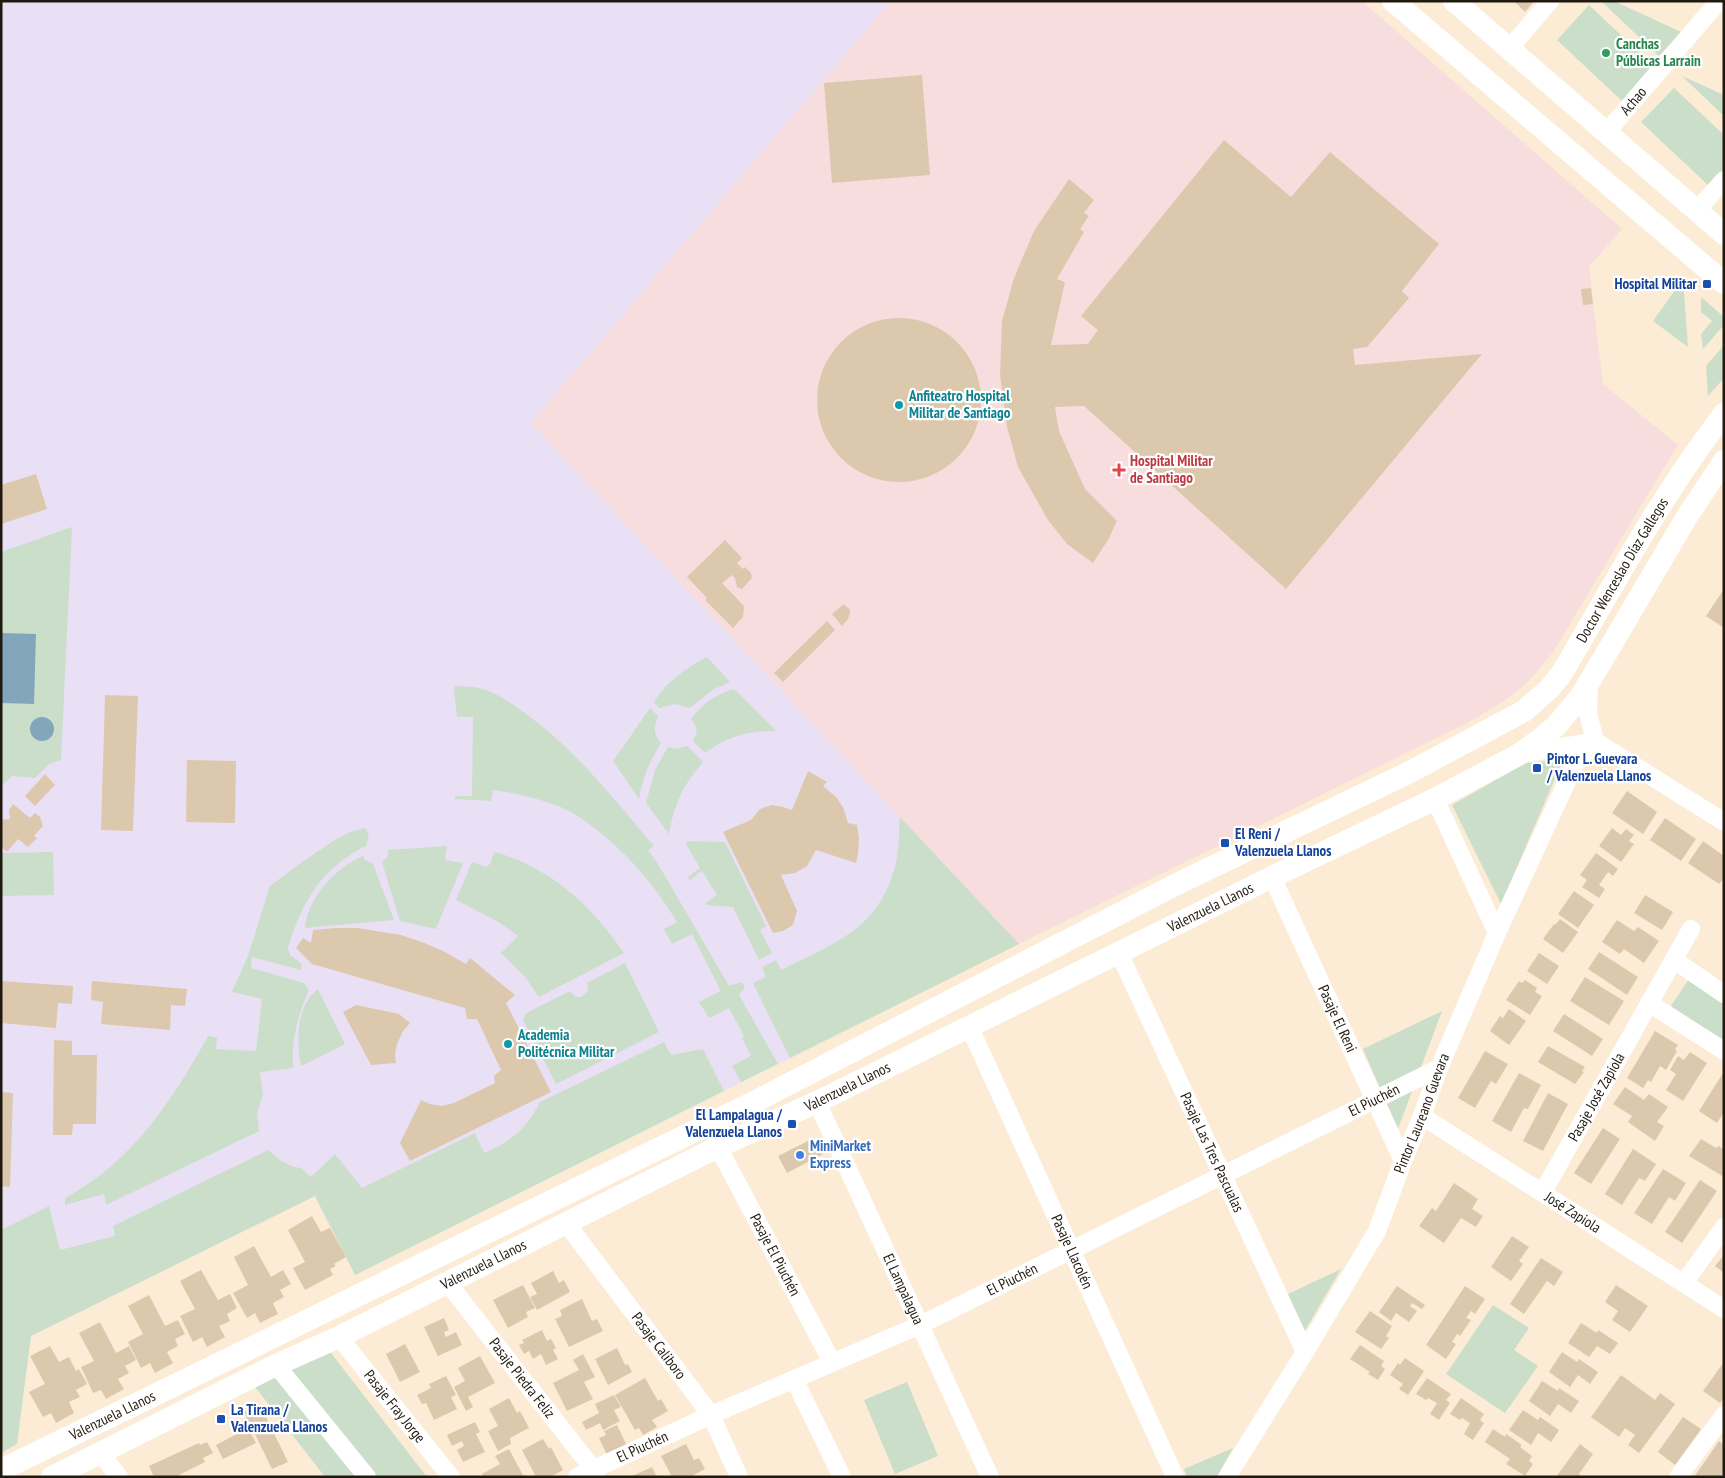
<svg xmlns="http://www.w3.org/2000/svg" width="1725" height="1478" viewBox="0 0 1725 1478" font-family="'PT Sans Narrow',sans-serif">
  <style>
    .education { fill: #e9e0f5 }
    .medical { fill: #f8ddde }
    .green { fill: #cadeca }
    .water { fill: #82a7bc }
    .building { fill: #dcc9ad }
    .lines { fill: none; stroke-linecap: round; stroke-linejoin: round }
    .minor { stroke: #fff; stroke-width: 18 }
    .major { stroke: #fff; stroke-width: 22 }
    .leisure-dot { fill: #2e9e5b; stroke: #fff; stroke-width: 2 }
    .transit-dot { fill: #1a4fb4; stroke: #fff; stroke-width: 2 }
    .culture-dot { fill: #0f9aa8; stroke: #fff; stroke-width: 2 }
    .health-dot { fill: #e0444e; stroke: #fff; stroke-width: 2 }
    .shop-dot { fill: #3f7fe0; stroke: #fff; stroke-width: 2 }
    .labels { text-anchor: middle; stroke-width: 4.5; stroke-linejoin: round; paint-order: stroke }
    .leisure-label { font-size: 15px; font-weight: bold; fill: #27864d; stroke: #fff; text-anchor: start }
    .street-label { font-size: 15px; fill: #20190f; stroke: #fff }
    .transit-label { font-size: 15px; font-weight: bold; fill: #164399; stroke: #fff; text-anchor: start }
    .culture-label { font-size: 15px; font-weight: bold; fill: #0d838f; stroke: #fff; text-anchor: start }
    .health-label { font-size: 15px; font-weight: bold; fill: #be3a42; stroke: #fff; text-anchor: start }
    .shop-label { font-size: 15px; font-weight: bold; fill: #366cbe; stroke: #fff; text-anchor: start }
  </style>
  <rect width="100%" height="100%" fill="#fcecd6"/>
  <path class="education" d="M1,1H891L531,423L1019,944L355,1275L315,1196L31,1336L18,1432H1Z"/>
  <path class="medical" d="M891,1H1362L1622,229L1589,267L1603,384L1678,445L1553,652L1528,682L1507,699L1469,722L1019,944L531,423Z"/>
  <path class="green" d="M1601,1H1614L1681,32L1659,56Z
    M1589,5L1655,67L1622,101L1557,40Z
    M1682,76L1724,95V116Z
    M1674,88L1724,135V170L1709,186L1641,122Z
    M1683,279L1688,347L1653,321Z
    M1701,297L1724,317V325L1703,349L1701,334L1712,321L1701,312Z
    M1724,345V378L1708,396L1706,366Z
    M72,527L61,760L49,764L35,778L12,776L1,786V552Z
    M707,657L730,682L714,689L690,708L675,704L659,708L654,702C666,682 686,668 707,657Z
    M455,686C464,687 474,686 482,689C495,692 508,701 519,709C572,745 612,797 654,846L648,850L658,864L729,986L742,982L745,987L739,995L778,1064L741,1082L732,1066L751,1056L742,1038L744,1036L729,1008L709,1018L699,1002L721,991L692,934L672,944L664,929L677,922C655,886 634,861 602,834C591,825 577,814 563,808C541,799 517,793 493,790L491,801L455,799V796H472L473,717H457L454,690Z
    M734,689L776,731C746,731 729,736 705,753L693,741C698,732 698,727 691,719C702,704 716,694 734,689Z
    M650,708L658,716C654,727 653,734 661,743C650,761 642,778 639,799L613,761Z
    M687,746L703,762C682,787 675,802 669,834L646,803L655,770L668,747L677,749Z
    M1563,760L1501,904L1452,805L1526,763Z
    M900,817L1019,944L790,1058L753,983L766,977L762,967L776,960L781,970C835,943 880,929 896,863C899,848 899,832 900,817Z
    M365,828L369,834L366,846C321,868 302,902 288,948L290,955L302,964L301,970L252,957L251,968L304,983L309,990C298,1015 291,1040 293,1068L260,1072L263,1095L257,1113L259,1131L106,1205L104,1194L65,1205V1198C132,1162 172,1101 208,1036L217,1038L216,1049L256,1051L262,999L232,992L248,956L270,886L298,865L333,841L350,832Z
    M687,841L725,842L766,926L760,930L772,953L759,960L733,907L707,905L706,903L717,895L702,871L690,880L688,877L700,868L686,844Z
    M447,846L445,856L446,860L463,863L436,929L400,921L382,862L388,856V850Z
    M53,852L54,895L1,896V853Z
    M494,852C550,867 592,906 624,953L539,997L525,977L501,953L518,936L497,921L456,900L472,862L486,867L490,864Z
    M363,856L365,860L373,864L394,920L305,928C308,897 335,868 363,856Z
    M625,963L659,1032L556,1084L523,1020L526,1013L570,991L576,997H581L588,991L587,983Z
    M1689,979L1724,1003V1047L1669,1009Z
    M318,989L345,1044L301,1066C296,1041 296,1006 318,989Z
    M1442,1011L1398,1129L1363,1049Z
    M664,1042L671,1055L703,1049L724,1091L355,1275L315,1196L31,1336L17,1444L1,1453V1230L49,1206L60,1250L115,1236L113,1226L268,1150L281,1161L294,1167L301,1168L311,1177L335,1154L362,1188L475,1133L484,1153C511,1142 527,1128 540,1102Z
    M1341,1269L1304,1332L1286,1295Z
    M1493,1305L1529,1328L1514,1350L1538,1366L1505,1413L1446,1374Z
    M324,1344L427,1477H325L249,1379Z
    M907,1382L938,1456L895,1474L864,1400Z
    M1233,1448L1217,1477H1187L1184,1469Z"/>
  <path class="water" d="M2,633L36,634L34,704L1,703Z
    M30 729a12 12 0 1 1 24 0a12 12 0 1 1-24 0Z"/>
  <path class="building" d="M1514,1H1534L1525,12Z
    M922,75L930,175L832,183L824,83Z
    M1224,140L1291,197L1330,152L1439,244L1402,291L1409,298L1367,347L1353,349L1355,365L1482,354L1286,589L1084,406L1055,407L1059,431L1085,489L1117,521L1108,540L1093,563L1067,544L1048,520L1018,467L1007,427L1000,375L1002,321L1014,278L1034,231L1069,179L1094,200L1084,213L1089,216L1080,229L1084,232L1057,279L1065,282L1051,345L1088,344L1098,330L1081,316Z
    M1591,288L1593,304L1583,305L1581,289Z
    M817 400a82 82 0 1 1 164 0a82 82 0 1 1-164 0Z
    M36,474L47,509L1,524V485Z
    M725,540L742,558L737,563L743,569L745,567L751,573L752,578L742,589L737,587L735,578L732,575L722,583L744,606L743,617L733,628L705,600L707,598L687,577Z
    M1722,592H1724V628L1706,616Z
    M844,604L850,610V613L848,619L842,626L832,614Z
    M827,621L835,630L783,682L774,673Z
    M105,695L138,696L133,831L101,830Z
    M187,760L236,761L235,823L186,822Z
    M808,771L827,782L823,786L836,797L843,807L848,823L857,825L859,838L858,854L856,863L816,850L807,866L795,873L781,875L797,911L793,925L783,931L773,933L723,832L751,820L760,809L772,805L783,807L792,810Z
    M45,774L55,785L35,806L25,796Z
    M1627,791L1657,812L1643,834L1612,813Z
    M13,804L30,818L35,813L40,817L43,826L34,836L37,838L28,847L18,839L7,852L1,847V820L10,819L9,810Z
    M1665,818L1696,839L1681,861L1650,840Z
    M1612,828L1621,835L1626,829L1634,835L1629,841L1634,844L1621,862L1599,846Z
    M1703,841L1724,856V878L1719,884L1688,863Z
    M1596,853L1618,869L1613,876L1608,872L1599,885L1605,889L1599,898L1582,887L1587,880L1580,875Z
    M1574,891L1594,905L1578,928L1558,914Z
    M1645,895L1673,912L1662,930L1634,913Z
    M1560,919L1578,932L1563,953L1543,939L1554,924L1555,925Z
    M1617,920L1634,931L1638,927L1659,941L1644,963L1624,949L1620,954L1602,942Z
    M335,928H357L401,935L422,942L443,951L466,964L470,958L515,995L506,1003L551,1092L410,1161L400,1143L421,1100L430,1104L442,1106L454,1103L495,1083L494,1076L501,1070L477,1019H467L465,1008L312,964L296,948L303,938L311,943L313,930Z
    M1599,952L1638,977L1627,995L1588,969Z
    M1539,953L1559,966L1547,984L1527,971Z
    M1585,977L1624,1001L1609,1025L1570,1001Z
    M1525,980L1537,988L1535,992L1542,996L1530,1015L1506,1000L1519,981L1522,983Z
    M1,981L73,986L72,1004L58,1003L56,1028L1,1023Z
    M92,981L187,989L185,1006L171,1005L170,1030L101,1024L103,1002L91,1000Z
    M356,1005L399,1014L410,1023L403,1031L397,1044L395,1054L396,1063L371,1065L343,1012Z
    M1509,1009L1526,1021L1509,1045L1490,1031L1500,1016L1503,1018Z
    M1564,1014L1603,1039L1592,1056L1553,1031Z
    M1655,1031L1678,1045L1675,1049L1677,1051L1666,1070L1660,1066L1651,1082L1648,1080L1643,1088L1627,1078Z
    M54,1040L72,1041V1055H97L96,1124H73L72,1135H53Z
    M1548,1046L1585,1067L1582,1071L1584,1072L1575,1084L1538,1062Z
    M1485,1051L1508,1064L1496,1084L1491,1081L1475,1108L1458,1098Z
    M1690,1052L1707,1063L1683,1101L1666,1090L1676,1074L1670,1070L1678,1056L1684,1060Z
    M1519,1073L1541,1085L1528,1109L1524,1108L1511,1132L1492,1121Z
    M1723,1073L1724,1112L1717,1123L1699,1111Z
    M1625,1087L1644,1100L1649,1094L1668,1107L1657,1122L1664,1126L1655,1141L1628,1122L1632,1116L1613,1104Z
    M1,1092L13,1093L10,1187L1,1186Z
    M1548,1093L1568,1104L1543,1151L1523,1141Z
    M1603,1128L1620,1139L1591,1184L1574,1173Z
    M814,1138L823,1154L787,1173L778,1156Z
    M1701,1139L1716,1148L1719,1146L1724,1150V1177L1689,1156Z
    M1633,1149L1656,1164L1645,1181L1639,1178L1622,1205L1605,1194Z
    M1663,1169L1686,1183L1675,1201L1669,1197L1652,1224L1634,1213Z
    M1700,1180L1717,1191L1682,1243L1665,1232Z
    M1454,1183L1478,1199L1472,1209L1483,1216L1476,1227L1461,1218L1444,1243L1419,1226L1432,1208L1436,1211Z
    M312,1216L321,1232L330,1228L346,1257L334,1264L336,1266L330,1269L333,1275L305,1290L293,1268L305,1262L288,1230Z
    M1512,1236L1529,1247L1519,1261L1523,1264L1511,1281L1491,1267Z
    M254,1246L271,1277L283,1270L291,1284L280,1290L284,1297L273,1303L278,1314L260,1323L255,1313L247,1318L233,1293L248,1285L234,1257Z
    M1724,1255V1273L1715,1266Z
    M1541,1258L1563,1272L1554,1286L1547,1281L1524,1314L1510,1304Z
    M201,1270L218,1300L230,1294L237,1308L227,1314L230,1321L219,1326L225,1337L207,1347L202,1337L193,1342L180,1316L195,1309L180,1281Z
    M553,1271L559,1283L564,1280L570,1292L537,1310L530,1297L537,1294L531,1283Z
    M523,1285L535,1308L526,1312L528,1317L508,1328L493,1300Z
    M1616,1285L1648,1306L1630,1332L1612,1320L1618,1311L1605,1302Z
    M1397,1286L1425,1305L1422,1309L1412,1303L1410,1306L1417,1311L1409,1322L1396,1313L1391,1321L1379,1312Z
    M1465,1286L1485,1299L1475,1314L1471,1311L1466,1318L1471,1320L1460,1336L1457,1334L1452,1342L1456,1344L1446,1359L1426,1345Z
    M149,1295L165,1326L178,1320L185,1334L175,1339L178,1346L167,1352L173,1363L155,1373L150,1363L141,1368L128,1342L143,1334L128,1306Z
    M582,1299L592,1321L597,1319L603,1331L569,1347L555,1319L562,1316L560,1310Z
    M1370,1311L1392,1326L1386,1336L1389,1338L1381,1349L1355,1332Z
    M444,1318L449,1330L444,1332L446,1337L456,1332L462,1345L438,1356L424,1327Z
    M100,1322L116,1353L129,1346L136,1360L125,1366L129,1373L118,1379L124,1389L106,1399L101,1390L93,1393L81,1367L94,1361L79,1333Z
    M1581,1323L1597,1333L1598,1330L1618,1343L1610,1354L1597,1346L1589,1357L1568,1343Z
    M542,1330L547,1341L551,1339L556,1348L553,1350L558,1359L546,1365L541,1354L533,1359L529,1351L524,1354L519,1345L524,1343L522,1340Z
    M405,1344L420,1372L400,1382L386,1354Z
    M1360,1345L1384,1361L1381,1366L1385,1369L1378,1380L1368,1374L1370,1372L1350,1359Z
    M50,1346L59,1362L69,1357L76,1371L79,1369L87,1384L76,1390L80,1397L69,1402L74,1413L56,1423L51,1413L43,1417L29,1392L45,1384L30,1356Z
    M617,1348L625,1365L628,1364L632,1372L608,1385L595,1359Z
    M1562,1352L1577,1362L1579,1359L1598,1372L1590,1384L1578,1375L1570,1387L1549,1372Z
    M583,1354L595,1377L584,1382L593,1399L567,1411L553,1383L579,1370L573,1360Z
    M480,1356L495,1383L468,1397L473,1407L466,1411L454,1387L465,1381L458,1368Z
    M1405,1358L1424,1371L1408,1395L1399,1389L1403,1384L1390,1375L1398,1363L1400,1365Z
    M1724,1362V1398L1720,1403L1703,1391Z
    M1621,1375L1655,1400L1660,1393L1675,1404L1639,1453L1628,1445L1635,1435L1625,1428L1619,1437L1591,1417Z
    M446,1376L456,1395L451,1397L457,1409L434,1420L426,1403L422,1404L417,1395L431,1388L429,1384Z
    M645,1378L658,1401L661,1399L668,1411L652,1420L657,1427L643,1435L639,1428L635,1430L615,1395Z
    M1427,1378L1451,1394L1446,1400L1450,1403L1439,1420L1430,1414L1437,1403L1428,1398L1426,1400L1416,1394Z
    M1542,1381L1558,1391L1559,1388L1579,1401L1571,1413L1558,1404L1550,1416L1529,1401Z
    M614,1395L621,1407L614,1410L620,1421L603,1430L600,1423L586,1430L582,1422L599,1413L595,1404Z
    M509,1398L517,1413L520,1411L529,1428L510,1438L511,1444L498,1451L488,1431L498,1426L489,1409Z
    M1461,1398L1484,1414L1480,1420L1484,1423L1473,1440L1464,1434L1470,1423L1462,1418L1460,1420L1450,1414Z
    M260,1405L288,1462L272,1469L244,1412Z
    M1523,1410L1538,1420L1540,1417L1559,1430L1551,1442L1538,1433L1531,1445L1509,1430Z
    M1683,1417L1701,1429L1675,1465L1658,1452Z
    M475,1422L480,1432L476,1434L485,1452L463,1462L457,1450L464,1446L462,1441L452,1446L447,1435Z
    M617,1425L627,1446L607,1455L599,1438L606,1435L604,1431Z
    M248,1428L256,1443L223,1459L216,1445Z
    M1493,1429L1505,1437L1506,1434L1522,1445L1520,1447L1532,1456L1529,1461L1533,1464L1525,1476L1506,1464L1510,1459L1485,1442Z
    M543,1439L549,1449L551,1447L563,1470L550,1477H536L522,1450Z
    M1719,1441L1724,1445V1472L1720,1477H1694Z
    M207,1442L213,1453L203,1458L205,1462L175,1477H154L149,1466L199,1443L200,1445Z
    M686,1444L694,1460L699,1458L705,1469L690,1477H672L661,1456Z
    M1580,1444L1593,1454L1579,1474L1582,1477H1556Z
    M509,1449L524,1477H483L482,1474L500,1464L495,1456Z
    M652,1467L657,1477H630Z"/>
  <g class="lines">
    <g class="minor">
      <path d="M1509,49L1550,1"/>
      <path id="s1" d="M1606,133L1719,1"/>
      <path d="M1697,210L1724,180"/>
      <path d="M1589,684L1588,713L1595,741L1724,822"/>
      <path d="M1522,754L1595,741"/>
      <path d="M1435,799L1497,933"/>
      <path id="s2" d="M1272,877L1403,1161"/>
      <path id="s3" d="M1119,953L1305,1352"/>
      <path d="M1674,960L1724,994"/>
      <path d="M1649,1003L1724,1051"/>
      <path id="s4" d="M969,1026L1175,1477"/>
      <path id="s5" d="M817,1102L990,1477"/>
      <path id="s6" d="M1422,1116L1724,1309"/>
      <path id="s7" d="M718,1147L832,1362"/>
      <path id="s8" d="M1543,1192L1691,929"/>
      <path id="s9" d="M566,1223L711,1415L739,1477"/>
      <path id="s10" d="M447,1282L593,1469L596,1477"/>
      <path d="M1684,1283L1724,1227"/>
      <path id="s11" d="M339,1337L451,1477"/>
      <path d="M276,1365L367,1477"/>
      <path d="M794,1379L842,1477"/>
      <path d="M100,1452L119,1477"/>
      <path id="s12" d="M577,1477L711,1415L920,1325L1439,1068"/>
      <path id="s13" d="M1227,1477L1305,1352L1377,1231L1403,1161L1422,1116L1439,1068L1497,933L1575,764L1595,741"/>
      <path d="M1678,1477L1724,1415"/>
    </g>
    <g class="major">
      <path d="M1393,1L1724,283"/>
      <path d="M1454,1L1724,234"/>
      <path id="s14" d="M1,1470L748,1105L1179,883L1410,772L1524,711L1549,689L1562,673C1614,585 1661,495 1724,414"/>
      <path id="s15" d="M52,1477L276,1365L339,1337L718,1147L817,1102L1272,877L1435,799L1518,755L1538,741L1556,726L1581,696L1688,515L1724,461"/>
    </g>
  </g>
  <circle class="leisure-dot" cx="1606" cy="53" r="5"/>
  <g class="transit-dot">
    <rect x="1702" y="279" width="10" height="10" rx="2.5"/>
    <rect x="1532" y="763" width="10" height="10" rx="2.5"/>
    <rect x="1220" y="838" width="10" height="10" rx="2.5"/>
    <rect x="787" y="1119" width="10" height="10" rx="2.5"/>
    <rect x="216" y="1414" width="10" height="10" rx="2.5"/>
  </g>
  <g class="culture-dot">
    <circle cx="899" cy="405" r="5"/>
    <circle cx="508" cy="1044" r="5"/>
  </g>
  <path class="health-dot" d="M1116.5 462.5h5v5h5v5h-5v5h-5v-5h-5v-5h5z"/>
  <circle class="shop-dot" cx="800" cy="1155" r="5"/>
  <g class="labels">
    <g class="leisure-label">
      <text x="1616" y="49">Canchas<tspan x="1616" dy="17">Públicas Larrain</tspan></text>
    </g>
    <g class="street-label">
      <text dy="5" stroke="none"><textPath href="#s1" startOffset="42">Achao</textPath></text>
      <text dy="5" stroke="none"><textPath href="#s14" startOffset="1875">Doctor Wenceslao Díaz Gallegos</textPath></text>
      <text dy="5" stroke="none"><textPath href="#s15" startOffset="1291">Valenzuela Llanos</textPath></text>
      <text dy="5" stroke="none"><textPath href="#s2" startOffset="156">Pasaje El Reni</textPath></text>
      <text dy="5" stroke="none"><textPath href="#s15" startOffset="886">Valenzuela Llanos</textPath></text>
      <text dy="5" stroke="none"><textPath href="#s8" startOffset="109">Pasaje José Zapiola</textPath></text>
      <text dy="5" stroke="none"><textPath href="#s12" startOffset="882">El Piuchén</textPath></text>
      <text dy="5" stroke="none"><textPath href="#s13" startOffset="414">Pintor Laureano Guevara</textPath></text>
      <text dy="5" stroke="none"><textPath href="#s3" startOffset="220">Pasaje Las Tres Pascualas</textPath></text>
      <text dy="5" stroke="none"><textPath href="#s6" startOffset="179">José Zapiola</textPath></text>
      <text dy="5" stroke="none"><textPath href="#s4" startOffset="248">Pasaje Llacolén</textPath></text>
      <text dy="5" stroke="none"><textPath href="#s7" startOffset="122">Pasaje El Piuchén</textPath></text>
      <text dy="5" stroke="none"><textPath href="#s15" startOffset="481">Valenzuela Llanos</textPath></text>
      <text dy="5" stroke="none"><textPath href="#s12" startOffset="478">El Piuchén</textPath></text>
      <text dy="5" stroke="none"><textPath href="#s5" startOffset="206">El Lampalagua</textPath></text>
      <text dy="5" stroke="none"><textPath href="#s9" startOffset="154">Pasaje Caliboro</textPath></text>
      <text dy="5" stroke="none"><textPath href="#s10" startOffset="122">Pasaje Piedra Feliz</textPath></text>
      <text dy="5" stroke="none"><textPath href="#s11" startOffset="89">Pasaje Fray Jorge</textPath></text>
      <text dy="5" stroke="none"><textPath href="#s14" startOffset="124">Valenzuela Llanos</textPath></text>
      <text dy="5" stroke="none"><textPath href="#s12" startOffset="72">El Piuchén</textPath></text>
    </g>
    <g class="transit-label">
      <text x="1697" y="289" text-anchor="end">Hospital Militar</text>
      <text x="1547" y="764">Pintor L. Guevara<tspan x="1547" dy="17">/ Valenzuela Llanos</tspan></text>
      <text x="1235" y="839">El Reni /<tspan x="1235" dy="17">Valenzuela Llanos</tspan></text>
      <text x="782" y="1120" text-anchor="end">El Lampalagua /<tspan x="782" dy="17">Valenzuela Llanos</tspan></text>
      <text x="231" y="1415">La Tirana /<tspan x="231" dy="17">Valenzuela Llanos</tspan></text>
    </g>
    <g class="culture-label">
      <text x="909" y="401">Anfiteatro Hospital<tspan x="909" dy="17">Militar de Santiago</tspan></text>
      <text x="518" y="1040">Academia<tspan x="518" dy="17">Politécnica Militar</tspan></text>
    </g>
    <g class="health-label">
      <text x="1130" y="466">Hospital Militar<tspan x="1130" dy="17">de Santiago</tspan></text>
    </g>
    <g class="shop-label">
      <text x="810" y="1151">MiniMarket<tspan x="810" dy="17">Express</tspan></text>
    </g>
  </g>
  <rect width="1725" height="1478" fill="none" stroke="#20190f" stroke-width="5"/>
</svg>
